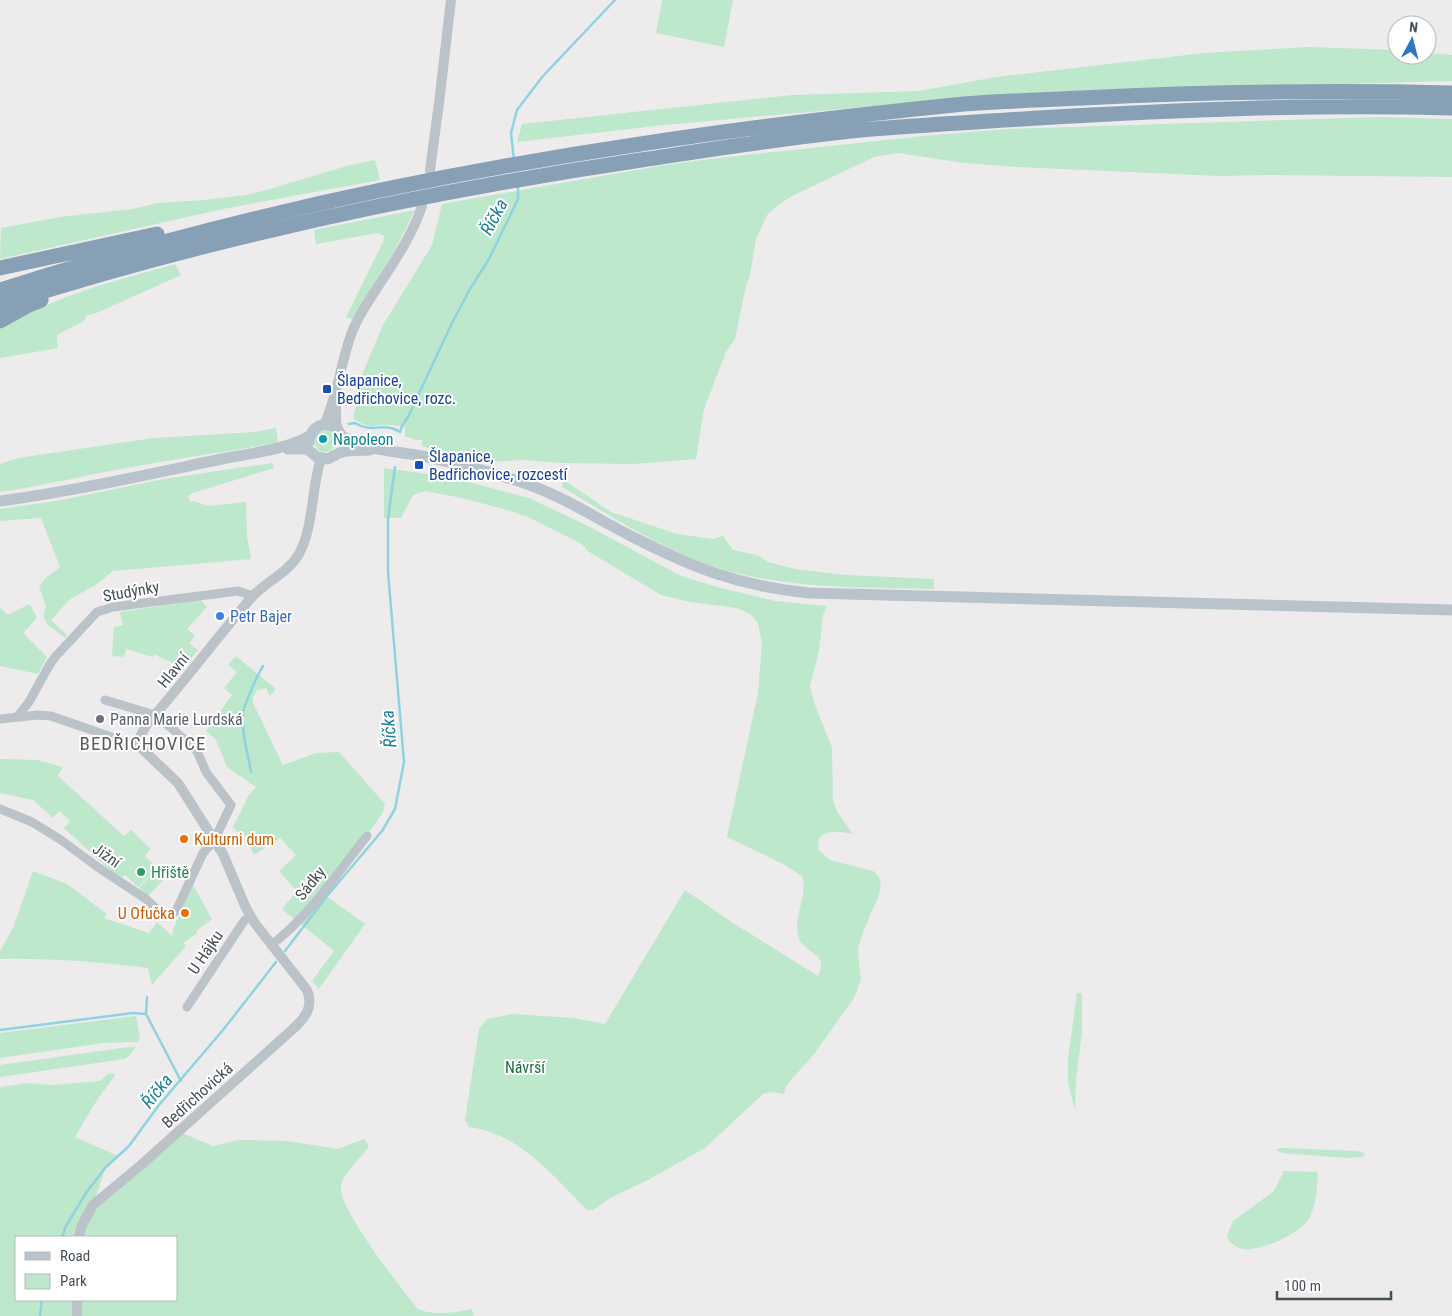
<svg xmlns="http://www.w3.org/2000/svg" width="1452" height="1316" viewBox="0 0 1452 1316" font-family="'Roboto Condensed',sans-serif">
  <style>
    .green { fill: #bde8cc }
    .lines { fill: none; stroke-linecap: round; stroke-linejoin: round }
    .stream { stroke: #8fd3e0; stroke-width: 2.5 }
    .minor { stroke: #bbc3c9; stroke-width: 9 }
    .tertiary { stroke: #bbc3c9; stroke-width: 10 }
    .secondary { stroke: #b9c3cc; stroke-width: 11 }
    .motorway { stroke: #88a0b5; stroke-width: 15 }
    .transit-dot { fill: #1a4fb4; stroke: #fff; stroke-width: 2 }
    .culture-dot { fill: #0f9aa8; stroke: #fff; stroke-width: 2 }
    .shop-dot { fill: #3f7fe0; stroke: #fff; stroke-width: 2 }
    .worship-dot { fill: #6b7280; stroke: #fff; stroke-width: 2 }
    .food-dot { fill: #e8710a; stroke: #fff; stroke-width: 2 }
    .leisure-dot { fill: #2e9e5b; stroke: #fff; stroke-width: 2 }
    .labels { text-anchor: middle; stroke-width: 4; stroke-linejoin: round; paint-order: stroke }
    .transit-label { font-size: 16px; fill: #164399; stroke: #fff; text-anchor: start }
    .culture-label { font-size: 16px; fill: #0d838f; stroke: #fff; text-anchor: start }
    .street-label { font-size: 16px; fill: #464f56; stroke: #fff }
    .shop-label { font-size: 16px; fill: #366cbe; stroke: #fff; text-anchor: start }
    .worship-label { font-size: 16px; fill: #5b616d; stroke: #fff; text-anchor: start }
    .food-label { font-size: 16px; fill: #c56008; stroke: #fff; text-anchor: start }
    .leisure-label { font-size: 16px; fill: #27864d; stroke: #fff; text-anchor: start }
    .park-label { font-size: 16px; fill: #206e44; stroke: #fff }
    .water-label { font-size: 18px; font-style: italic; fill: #1c8094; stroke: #fff }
    .quarter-label { font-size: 19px; letter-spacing: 1px; fill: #595c5f; stroke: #fff }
  </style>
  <rect width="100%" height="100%" fill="#eeebec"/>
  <path class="green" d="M662,0H733L724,47L656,33Z
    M1308,47L1397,50V55H1427V53L1452,55V81L1007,94L664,125L517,142L522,124L793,95L919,91L996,77L1204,53Z
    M1378,117L1452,119V177L1268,175L1220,176L1015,167L964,163L898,153L874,157L792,196L781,203L767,215L756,239L750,276L746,285L735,339L726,352L704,409L696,459L633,464L563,463L521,460L486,462L441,453L422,446V440H415L405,436V427C400,426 394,425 388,425C372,424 369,430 353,418L363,372L383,325L432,245L442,204L665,165L718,158L923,136L1007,129Z
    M375,160L380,180L223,209L0,259L1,228L60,217L132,209L158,203L204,200L246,195L263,191L350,165Z
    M415,210L396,248L352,319L346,317L383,242L384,236L378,233L316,244L314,230Z
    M175,264L181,275L99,312L86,316L84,321L57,335L58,348L0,358V329C53,296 115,281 175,264Z
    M276,428L278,442C233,452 188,456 143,465C95,473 48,485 0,492V464L18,458L153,438L255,432Z
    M314 441a11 11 0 1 1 22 0a11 11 0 1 1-22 0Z
    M272,463L274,468L193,493L188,496L190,502L194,501L208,506L246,502L247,536L251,559L113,571L94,586L70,599L51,620L67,635L65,638C55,628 38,625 46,606L39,586L47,577L60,567L41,518L0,521V509L56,501L164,479Z
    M384,468L450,477L529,498L588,526L681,576L717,587L775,601L827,606L823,615L819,651L810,686L815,705L832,748L833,801L838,813L853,834C841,833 829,828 819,838L818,849L830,860L873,871C890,882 874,905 869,918C865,927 862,936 859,945L858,952L861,980L854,998L814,1054L786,1086L784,1094L771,1092L763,1094L705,1148L648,1180L612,1197L593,1210H587C552,1175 520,1134 469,1127L465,1120L479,1029L487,1019L512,1014L574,1018L605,1024L685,890L730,921L818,976C830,950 803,956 798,935C793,916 809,894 802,876L781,863L727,837L758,693L762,644L758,623L750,614L737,608L690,602L661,595L586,550L585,547L580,543L528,517L507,510L462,498L425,491L413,495L401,518H384Z
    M564,480L611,512L677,534L713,539L723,536L733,550L757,555L768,562L795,569L846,575L934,579V589C851,587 766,590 688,557C644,538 603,511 562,487Z
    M201,600L207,607L187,629L195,636L189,643L198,650L183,668L154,654L153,657L126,649L124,657L112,656L114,627L123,625L120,612Z
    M30,604L37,618L23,633L47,657L38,674L0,666V607L7,615Z
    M236,656L276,689L270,696L266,688L257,690L253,697V703L283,765L316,753L339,752L385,804L383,812L371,830L322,893L365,924L319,989L312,981L334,951L282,909L297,891L279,871L296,855L280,838L254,855L244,834L240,835L233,827L249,795L256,787L227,767L216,740L206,731L232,695L224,688L237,672L228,665Z
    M0,759L38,760L63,767L58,776L124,836L131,830L151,849L145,856L166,877L148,896L139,888L156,869L138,887L125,875L121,878L110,870L64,828L70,821L59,811L53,818L33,800L0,793Z
    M33,871L67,884L107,914L104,918L149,933L157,922L172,936L173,929L193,885L212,919L196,931L197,933L183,943L186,946L152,985L148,968C99,962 49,958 0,959V951L13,928Z
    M1077,993H1082V1032L1076,1079L1075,1110L1068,1083V1059Z
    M136,1016L140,1038L138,1042L103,1043L0,1058V1033Z
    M136,1046L131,1054L125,1059L0,1077V1065Z
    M109,1073L116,1074L97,1100L75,1137L118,1156L105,1169L93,1205L79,1237H16V1300H176V1237H85L86,1226L99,1204L182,1133L213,1146L238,1140L287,1141L338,1149L364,1139L369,1146C361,1159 344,1171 341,1186C337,1208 402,1289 418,1309C434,1316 454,1313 472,1309L474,1316H0V1087L29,1083L52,1085L100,1081Z
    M1282,1148L1358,1151L1365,1154L1363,1157L1346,1158L1282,1153L1275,1149Z
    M1284,1171L1317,1172L1318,1175C1317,1188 1316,1208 1308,1220C1299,1234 1260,1252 1243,1249C1238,1248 1234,1245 1229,1242L1227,1235L1233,1221L1274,1191Z"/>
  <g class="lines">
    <path class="stream" d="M514,160L511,133L517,110L543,76L615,0
      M349,424L355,423C373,434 383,421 400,432L402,426L408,417L452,323L470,289L489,259L518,199V185
      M251,772C248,754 241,732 243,713C245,702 257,676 263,666
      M285,951L327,896L382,831L395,809L404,762L388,572V519L395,467
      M147,997L146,1014L181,1081
      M0,1030L133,1013L146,1014
      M62,1237L66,1226L86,1193L105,1168L129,1146L159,1105L223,1030L276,962
      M40,1316L42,1300"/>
    <path class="minor" d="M17,717L29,702L50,664L56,656L97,612L113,607L238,591L253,596
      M0,719L38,715L51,716L129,743L138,745
      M0,809L32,822L61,840L99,868L146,899L164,916L170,915L176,911L203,853L214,841L231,805L206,772L197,751L175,731L155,715L105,700
      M271,945C309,917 338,872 367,836
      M187,1007L244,921L250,916"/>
    <path class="tertiary" d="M430,170L439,103L451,0
      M336,400V422L338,430
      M324,425C340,391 341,352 358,319C379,281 408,248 422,206
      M79,1237L82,1225L93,1205L141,1165L293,1029C305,1018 314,1007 307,990L254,922L246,908L223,854L178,783L138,745L141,735L147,724C183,683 216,639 251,598C265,582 288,573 299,554C314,526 311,489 321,458
      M77,1300V1316"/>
    <path class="secondary" d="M342,436C365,451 396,451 422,456C457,463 491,472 524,483C563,496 597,519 633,537C693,568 740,586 808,593L1452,610
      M309,442C311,419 339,419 343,441
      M288,449H307L317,457L328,459L339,453L346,451L370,450
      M0,501C73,491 145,475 217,460C241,455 290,449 309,436"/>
    <path class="motorway" d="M0,268L157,234
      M0,290C207,224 419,177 634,145C743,128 854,115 964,104C1003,101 1043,100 1082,98C1205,92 1329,90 1452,93
      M0,305C209,238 425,192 641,160C714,149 788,137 861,130C920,125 979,122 1038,118C1176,110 1314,104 1452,108
      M0,321L29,305L41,300"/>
  </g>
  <g class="transit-dot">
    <rect x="322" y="384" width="10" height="10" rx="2.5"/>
    <rect x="414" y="460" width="10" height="10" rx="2.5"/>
  </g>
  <circle class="culture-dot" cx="323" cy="439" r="5"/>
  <circle class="shop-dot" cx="220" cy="616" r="5"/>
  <circle class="worship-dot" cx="100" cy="719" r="5"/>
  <g class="food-dot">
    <circle cx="184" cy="839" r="5"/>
    <circle cx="185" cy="913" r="5"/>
  </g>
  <circle class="leisure-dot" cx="141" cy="872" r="5"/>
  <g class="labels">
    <g class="transit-label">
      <text x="337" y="386">Šlapanice,<tspan x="337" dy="18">Bedřichovice, rozc.</tspan></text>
      <text x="429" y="462">Šlapanice,<tspan x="429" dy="18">Bedřichovice, rozcestí</tspan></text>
    </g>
    <g class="culture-label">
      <text x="333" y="445">Napoleon</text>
    </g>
    <g class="street-label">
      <text transform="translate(131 591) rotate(-10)" y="6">Studýnky</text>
      <text transform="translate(173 670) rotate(-51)" y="6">Hlavní</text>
      <text transform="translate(107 855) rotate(35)" y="6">Jižní</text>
      <text transform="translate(310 883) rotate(-51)" y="6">Sádky</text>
      <text transform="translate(205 952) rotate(-56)" y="6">U Hájku</text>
      <text transform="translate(197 1095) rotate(-42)" y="6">Bedřichovická</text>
    </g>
    <g class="shop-label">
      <text x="230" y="622">Petr Bajer</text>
    </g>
    <g class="worship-label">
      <text x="110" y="725">Panna Marie Lurdská</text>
    </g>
    <g class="food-label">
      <text x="194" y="845">Kulturni dum</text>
      <text x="175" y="919" text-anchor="end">U Ofučka</text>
    </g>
    <g class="leisure-label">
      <text x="151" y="878">Hřiště</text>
    </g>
    <g class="park-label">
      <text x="525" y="1073">Návrší</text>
    </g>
    <g class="water-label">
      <text transform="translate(494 217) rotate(-62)" y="6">Říčka</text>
      <text transform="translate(389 729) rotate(-95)" y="6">Říčka</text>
      <text transform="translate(157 1091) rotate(-51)" y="6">Říčka</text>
    </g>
    <g class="quarter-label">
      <text x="143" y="750">BEDŘICHOVICE</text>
    </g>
  </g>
  <rect x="15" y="1236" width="162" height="65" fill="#ffffff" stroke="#b5b9bb"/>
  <rect x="25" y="1252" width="25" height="8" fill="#b9c3cc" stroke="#b5b9bb"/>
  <text x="60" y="1261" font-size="15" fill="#464f56">Road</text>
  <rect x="25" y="1274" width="25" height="15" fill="#bde8cc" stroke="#b5b9bb"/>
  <text x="60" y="1286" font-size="15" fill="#464f56">Park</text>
  <g transform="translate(1412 40) rotate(7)"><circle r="24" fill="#ffffff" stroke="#b5b9bb"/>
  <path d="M0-4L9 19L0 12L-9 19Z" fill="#2d77c7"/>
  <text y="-8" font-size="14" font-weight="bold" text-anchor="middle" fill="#464f56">N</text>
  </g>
  <path d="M1277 1291v8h114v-8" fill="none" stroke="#464f56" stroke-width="2.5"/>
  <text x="1284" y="1291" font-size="15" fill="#464f56" stroke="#ffffff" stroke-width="4" paint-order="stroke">100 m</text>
</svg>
